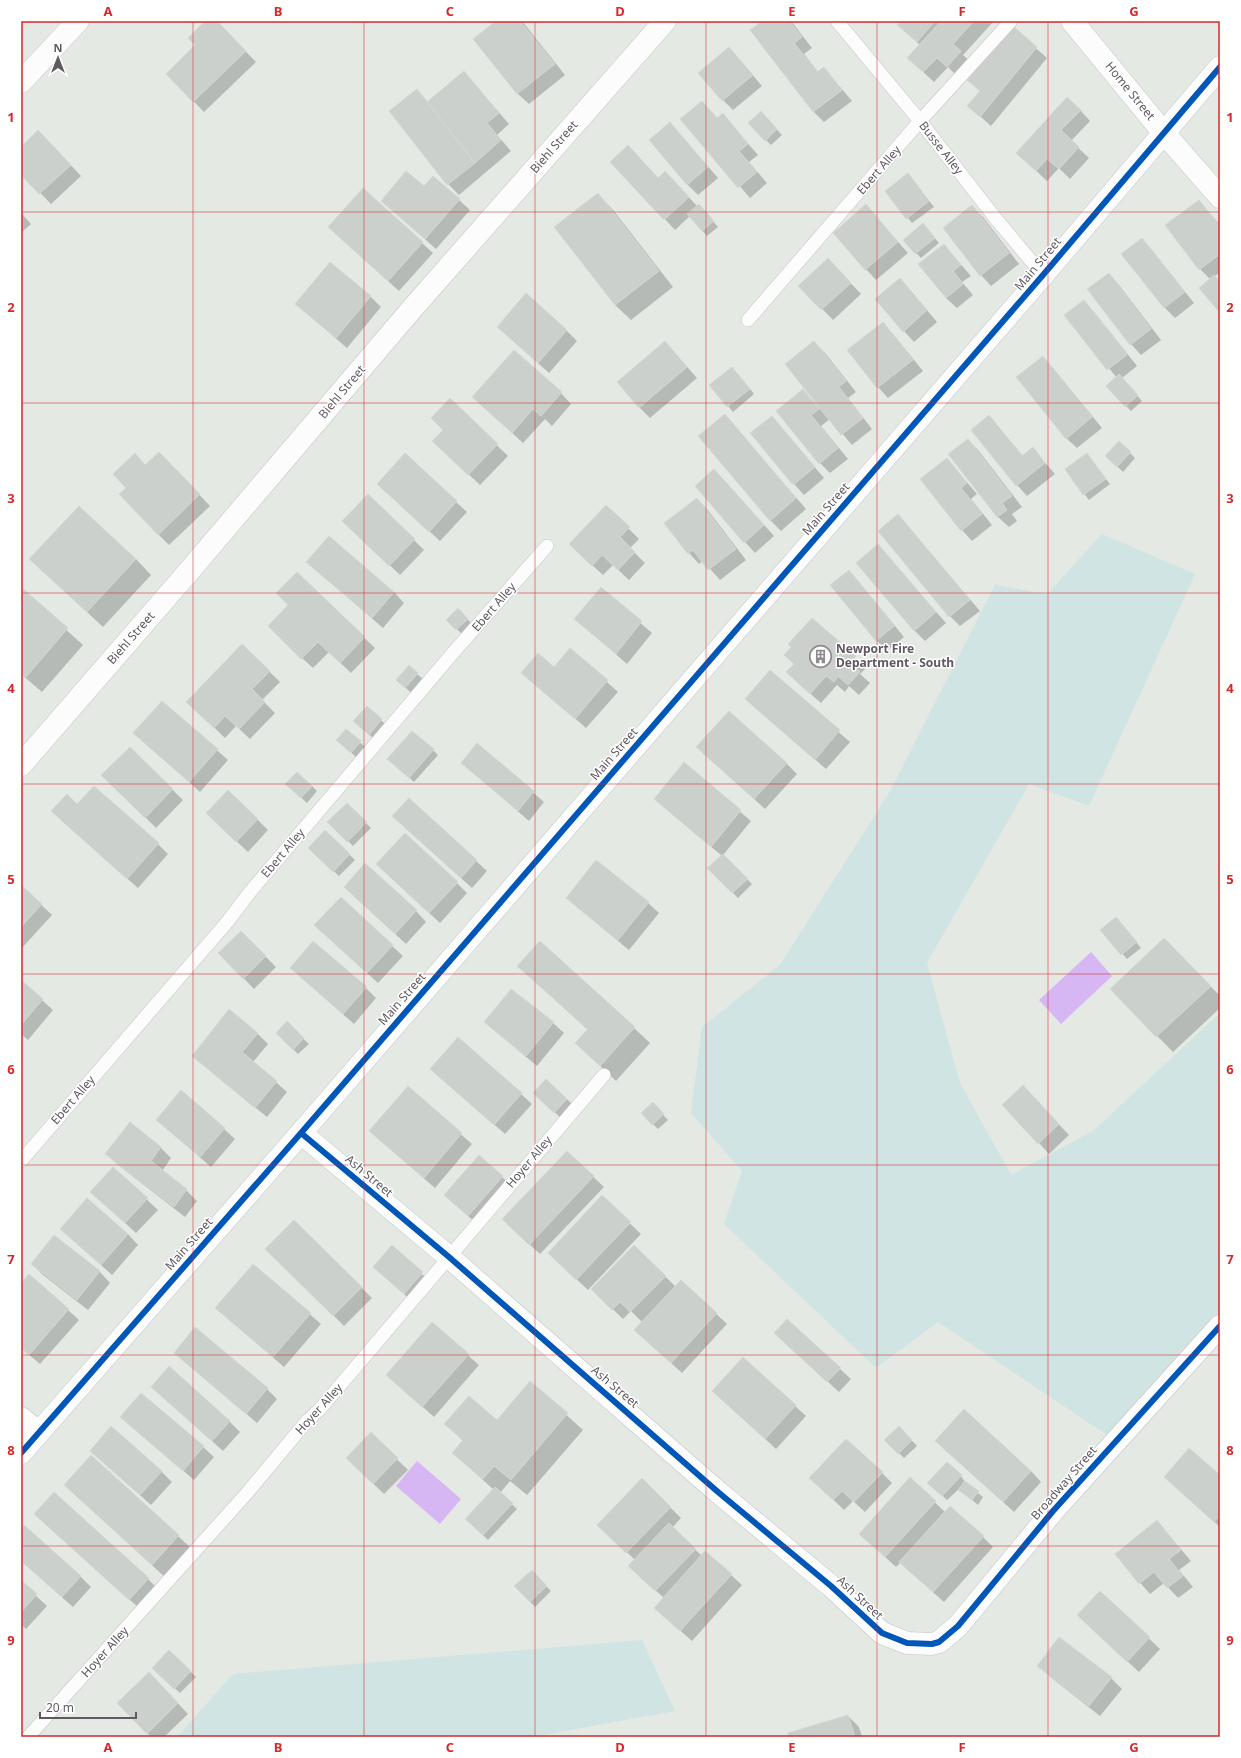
<svg xmlns="http://www.w3.org/2000/svg" width="1241" height="1758" viewBox="0 0 1241 1758" font-family="'Noto Sans',sans-serif">
  <style>
    .green { fill: #cfe4e3 }
    .water { fill: #d6b7f4 }
    .shadow { fill: #0003 }
    .building { fill: #ccd0cc; stroke: #d4d8d3 }
    .lines { fill: none; stroke-linecap: round; stroke-linejoin: round }
    .lane-casing { stroke: #c4c4c4; stroke-width: 14 }
    .street-casing { stroke: #c4c4c4; stroke-width: 23 }
    .secondary-casing { stroke: #c6c7c7; stroke-width: 23 }
    .lane { stroke: #fbfcfb; stroke-width: 13 }
    .street { stroke: #fbfcfb; stroke-width: 22 }
    .secondary { stroke: #fbfcfb; stroke-width: 22 }
    .cycleway-casing { stroke: #fff; stroke-width: 8 }
    .cycleway { stroke: #0057b8; stroke-width: 6 }
    .grid { fill: none; stroke: #d62828; stroke-width: 1; stroke-opacity: 0.55 }
    .labels { text-anchor: middle; stroke-width: 3; stroke-linejoin: round; paint-order: stroke }
    .street-label { font-size: 12px; fill: #5f5a61; stroke: #fff }
    .poi-label { font-size: 12px; font-weight: bold; fill: #5f5a61; stroke: #fff; text-anchor: start }
    .neatline { fill: none; stroke: #d62828; stroke-width: 1.5 }
    .grid-label { font-size: 13px; text-anchor: middle; font-weight: bold; fill: #d62828 }
  </style>
  <rect width="100%" height="100%" fill="#e4e9e4"/>
  <path class="green" d="M1102,534L1195,574L1089,806L1029,784L927,963L960,1083L1011,1175L1093,1131L1220,1013V1326L1116,1441L938,1322L876,1368L724,1224L742,1171L691,1113L702,1027L780,965L889,793L995,585L1047,594Z
    M642,1640L675,1711L532,1737H177L233,1674Z"/>
  <path class="water" d="M1091,952L1112,976L1061,1024L1039,1000Z
    M417,1461L461,1499L440,1524L396,1486Z"/>
  <path class="shadow" d="M207,21H216L256,62L204,112L167,74L197,45Z
    M498,21H522L565,75L529,104L518,94L475,40Z
    M764,21H791L812,48L804,54L818,72L824,68L852,101L824,122L814,112L751,31Z
    M902,21H994L963,55L971,62L958,77L948,67L934,82L908,58L920,45L899,25Z
    M1013,28L1047,58L991,126L969,106L981,92L969,80Z
    M739,59L762,86L733,110L723,100Z
    M464,72L509,124L497,135L511,151L459,195L448,184L390,111L417,90L428,102Z
    M702,102L718,119L723,115L758,155L749,162L767,183L750,198L682,119Z
    M1080,110L1090,121L1071,141L1089,158L1070,179L1059,168L1047,181L1017,153Z
    M766,118L782,135L771,145L749,123Z
    M680,134L718,178L698,195L687,184Z
    M49,142L81,176L51,204L21,173V148Z
    M612,162L676,183L697,206L704,210L718,227L707,236L690,216L675,230Z
    M913,180L934,207L912,223L886,192Z
    M424,188L459,200L470,210L436,249L382,201Z
    M598,194L613,210L673,287L631,320L615,305Z
    M1199,201L1220,225V272L1214,277L1220,282V311L1210,279L1200,269Z
    M866,206L908,253L876,280L866,269Z
    M972,207L983,217L1019,264L991,286L981,275Z
    M21,213L31,224L21,233Z
    M928,230L939,243L921,258L916,253Z
    M340,238L422,243L433,253L399,291Z
    M1142,239L1152,250L1194,303L1175,318L1165,308L1123,254Z
    M944,245L971,276L962,282L973,295L957,308L946,298Z
    M838,270L861,294L833,320L800,286Z
    M1109,274L1119,285L1161,340L1141,355L1131,344Z
    M910,290L937,322L914,342L904,331Z
    M370,296L381,307L347,348L296,304Z
    M1084,301L1094,312L1137,366L1122,378L1142,401L1131,411L1126,406L1117,378L1065,315Z
    M883,324L893,334L923,371L888,398L878,387Z
    M498,327L566,330L577,341L549,373Z
    M665,342L697,378L650,418L639,407Z
    M814,342L825,353L856,392L848,398L872,429L852,445L830,419L821,426L848,459L830,473L820,463L803,390L820,409L821,408Z
    M1043,358L1053,368L1102,428L1077,448L1066,438Z
    M737,373L754,394L733,412L711,385Z
    M561,393L571,404L552,426L545,419L523,443L473,397Z
    M450,400L508,456L480,485L444,451V430Z
    M725,415L806,509L781,531L770,520Z
    M989,416L1023,456L1032,448L1055,474L1027,496L1017,485Z
    M772,417L824,478L804,495L794,484Z
    M968,440L978,450L1022,507L1012,514L1017,521L1009,527L998,517L949,454Z
    M1120,443L1135,458L1123,472L1107,456Z
    M1087,455L1110,484L1089,500L1066,470Z
    M947,459L977,494L971,499L992,525L972,541L962,530Z
    M170,464L210,506L169,545L158,534L146,466Z
    M725,481L774,536L755,553L745,542Z
    M389,494L456,502L467,512L440,541Z
    M697,499L707,509L746,560L720,580L703,561L699,564L689,553Z
    M606,506L639,539L630,548L645,563L629,580L613,565L603,575L581,555Z
    M898,515L980,611L960,626L950,616Z
    M354,531L414,540L424,550L400,575Z
    M878,546L946,623L925,641L914,630Z
    M136,559L151,575L103,627L46,574Z
    M307,562L394,592L404,603L383,628Z
    M849,572L859,582L904,637L887,651L876,640Z
    M297,573L375,648L351,673L329,652L313,668L279,637L289,605Z
    M21,589L83,645L42,692L21,674Z
    M601,589L652,633L627,664L576,619Z
    M458,609L472,624L462,634L447,620Z
    M812,619L866,668L860,674L870,683L859,695L849,686L845,692L837,685L821,703L798,683L794,664Z
    M242,645L280,682L262,700L275,713L250,739L236,726L225,738L198,712Z
    M570,649L618,692L586,728L523,673L554,668Z
    M409,667L423,679L411,693L403,685Z
    M770,672L850,742L826,769L746,699Z
    M162,702L228,760L200,792L135,733Z
    M381,720L386,725L374,739L360,726Z
    M346,730L365,747L356,757L342,745Z
    M477,744L544,802L529,821L462,763Z
    M130,748L183,800L156,828L103,775Z
    M433,750L438,755L414,782L394,764Z
    M708,757L786,763L797,774L765,809Z
    M684,764L751,821L723,855L752,884L738,898L709,868L722,856L655,799Z
    M312,786L317,791L307,803L292,789Z
    M409,800L487,871L472,888L404,827Z
    M347,804L371,828L353,846L329,822Z
    M77,806L158,844L168,854L138,888L63,822Z
    M257,819L268,830L248,852L218,824Z
    M325,831L355,860L339,876L309,848Z
    M388,875L457,883L467,893L440,923Z
    M21,886L52,915L21,949Z
    M356,897L416,911L426,922L406,944Z
    M567,898L648,903L659,913L629,950L578,908Z
    M1121,923L1141,948L1127,959L1102,930Z
    M241,932L276,967L254,989L219,953Z
    M326,936L392,946L403,956L378,983Z
    M1180,955L1220,996V1008L1173,1052L1111,989Z
    M291,968L366,988L376,998L354,1024Z
    M21,981L53,1010L28,1040L21,1034Z
    M534,981L634,1028L650,1043L616,1081L576,1043L588,1030Z
    M485,1022L553,1023L564,1033L537,1066L496,1032Z
    M287,1023L309,1044L298,1054L277,1033Z
    M257,1033L268,1044L253,1062L287,1092L267,1117L204,1066L193,1055Z
    M442,1079L521,1094L532,1104L505,1134Z
    M408,1088L472,1144L435,1188L381,1141Z
    M1033,1097L1069,1135L1049,1154L1039,1143Z
    M539,1098L567,1099L572,1104L560,1117Z
    M653,1104L668,1120L658,1129L653,1124Z
    M157,1120L224,1129L235,1139L211,1167Z
    M130,1124L161,1148L171,1158L162,1171L186,1190L197,1201L185,1217L117,1164L106,1154Z
    M567,1152L604,1187L540,1254L514,1230Z
    M479,1156L513,1187L479,1226L445,1195Z
    M113,1168L158,1210L136,1233L102,1202Z
    M602,1197L641,1234L588,1290L559,1263Z
    M294,1222L372,1298L344,1326L267,1249Z
    M61,1229L128,1234L138,1245L112,1275Z
    M54,1237L100,1272L110,1283L88,1310L43,1275L32,1264Z
    M634,1246L676,1287L681,1281L727,1324L682,1373L646,1340L642,1322L631,1311L623,1319L592,1289Z
    M392,1247L433,1284L415,1304L374,1267Z
    M253,1265L321,1324L284,1367L216,1308Z
    M21,1286L68,1310L79,1320L40,1364L21,1348Z
    M432,1324L479,1365L434,1417L387,1375Z
    M786,1343L840,1369L851,1379L839,1392Z
    M175,1352L267,1389L277,1399L257,1423Z
    M743,1358L806,1416L776,1449L724,1401Z
    M530,1382L583,1430L527,1495L510,1481L500,1493L517,1509L488,1540L471,1524L494,1490L453,1453L463,1441L446,1424L497,1421Z
    M163,1397L229,1421L240,1432L223,1451Z
    M121,1417L203,1447L214,1457L194,1480Z
    M899,1427L917,1446L904,1458L886,1440Z
    M371,1434L408,1470L384,1494L358,1469Z
    M91,1451L161,1471L172,1482L151,1505Z
    M947,1451L1031,1471L1041,1482L1014,1512Z
    M882,1473L892,1483L865,1512L853,1501L844,1510L821,1488Z
    M961,1476L965,1482L983,1497L978,1505L959,1489L947,1500L934,1488Z
    M1220,1476V1527L1165,1477Z
    M910,1479L945,1512L983,1537L993,1547L944,1602L900,1563L896,1567L860,1534Z
    M642,1480L681,1518L672,1528L702,1556L731,1575L742,1585L692,1641L666,1618L664,1598L640,1576L635,1560L599,1525Z
    M65,1485L178,1536L194,1551L168,1580Z
    M1157,1521L1191,1561L1179,1570L1193,1587L1178,1598L1164,1583L1150,1594L1116,1555Z
    M46,1524L148,1579L158,1589L140,1609Z
    M21,1530L80,1576L91,1587L73,1607L21,1561Z
    M532,1571L551,1591L535,1607L516,1586Z
    M21,1582L47,1606L26,1629L21,1624Z
    M1100,1592L1160,1649L1139,1672L1089,1626Z
    M169,1651L196,1677L180,1693L153,1668Z
    M1038,1665L1111,1678L1122,1689L1100,1716L1049,1676Z
    M149,1673L188,1714L164,1737H151L118,1703Z
    M848,1716L859,1727L862,1737H791Z"/>
  <path class="building" d="M205,21H217L246,51L193,102L166,74L195,45L188,38Z
    M496,21H520L555,64L517,94L473,39Z
    M762,21H789L802,37L794,43L817,72L824,67L842,90L813,112L750,30Z
    M901,21H935L917,42L897,25Z
    M941,21H974L953,44L961,51L947,67L937,58L923,72L907,58Z
    M1013,26L1037,47L980,117L967,106L980,91L967,80Z
    M729,47L753,75L722,101L698,73Z
    M464,71L499,113L487,123L501,140L475,163L427,102Z
    M417,89L475,163L447,185L389,111Z
    M1067,97L1081,110L1061,130L1079,147L1059,169L1047,159L1036,171L1016,153Z
    M702,101L717,118L723,113L748,144L739,151L757,172L738,188L680,119Z
    M761,111L777,129L765,141L748,123Z
    M670,122L708,167L687,185L649,140Z
    M38,130L71,165L39,194L21,175V147Z
    M628,145L658,178L665,171L689,197L664,220L610,162Z
    M406,171L424,186L433,176L460,199L425,239L381,201Z
    M908,173L929,201L906,219L885,191Z
    M363,188L423,242L388,281L328,227Z
    M598,193L659,271L615,305L554,227Z
    M1199,200L1220,227V254L1199,270L1165,225Z
    M699,204L714,221L702,231L687,214Z
    M866,204L898,242L865,270L833,233Z
    M972,205L1009,253L980,276L943,228Z
    M923,223L935,238L915,254L903,240Z
    M1142,238L1185,292L1164,308L1121,254Z
    M944,244L961,265L953,271L963,284L946,298L918,264Z
    M828,258L851,283L821,310L798,286Z
    M330,262L371,296L336,338L295,304Z
    M1109,273L1151,329L1130,345L1087,289Z
    M1214,275L1220,282V313L1199,288Z
    M900,278L927,310L903,332L875,299Z
    M526,293L567,330L538,363L497,327Z
    M1084,300L1127,355L1107,370L1064,315Z
    M883,322L913,360L877,388L847,350Z
    M665,341L687,367L639,408L617,382Z
    M814,341L846,381L839,387L863,418L841,435L785,364Z
    M514,350L562,392L541,416L533,409L512,433L472,397Z
    M1043,356L1092,417L1066,439L1016,377Z
    M732,367L750,389L727,407L709,385Z
    M1119,374L1138,395L1125,407L1106,386Z
    M803,389L819,409L811,415L838,448L819,464L776,411Z
    M450,398L498,444L468,475L432,441L443,430L431,418Z
    M725,414L796,498L770,521L698,436Z
    M989,415L1022,456L1033,447L1045,463L1016,486L971,430Z
    M772,416L815,467L793,485L750,433Z
    M968,439L1012,496L1002,503L1007,510L997,517L948,454Z
    M1119,441L1131,452L1117,467L1105,456Z
    M159,452L200,494L158,535L119,494L126,488L113,474L135,453L145,465Z
    M405,453L457,501L429,532L377,484Z
    M1087,453L1106,479L1083,495L1065,469Z
    M947,458L967,483L961,488L982,514L961,531L920,479Z
    M714,469L764,525L744,543L695,486Z
    M368,494L415,539L389,566L342,521Z
    M697,498L736,549L708,570L693,550L688,554L664,523Z
    M606,505L630,527L620,537L635,552L618,570L602,555L592,566L569,544Z
    M79,506L136,559L87,612L29,559Z
    M898,514L970,600L949,617L878,531Z
    M329,536L394,592L372,618L306,562Z
    M878,544L936,612L914,631L856,563Z
    M849,570L894,626L876,641L830,585Z
    M297,572L365,637L340,663L318,642L301,659L268,626L288,605L276,593Z
    M21,587L68,628L26,677L21,673Z
    M601,587L642,621L616,654L574,619Z
    M458,608L468,619L456,630L446,620Z
    M812,618L856,656L850,663L860,672L848,685L838,676L834,682L826,676L810,694L786,672L794,664L784,655L791,647L788,644Z
    M242,644L270,671L252,689L265,702L239,729L225,716L214,728L186,702Z
    M570,648L608,680L575,719L521,673L538,653L554,667Z
    M409,665L418,673L405,688L396,680Z
    M770,670L840,730L815,760L745,699Z
    M162,701L218,749L189,782L133,733Z
    M367,706L382,719L369,735L353,721Z
    M729,711L787,763L754,799L696,747Z
    M346,729L361,741L351,753L336,740Z
    M412,731L434,749L409,778L387,759Z
    M477,743L534,791L518,811L461,763Z
    M130,747L173,789L145,818L101,775Z
    M684,762L741,810L711,847L654,799Z
    M297,772L312,786L301,798L285,784Z
    M94,786L159,843L127,879L51,811L67,794L77,804Z
    M228,790L258,819L236,842L206,813Z
    M409,798L477,860L461,878L392,816Z
    M347,803L367,822L347,842L327,822Z
    M325,830L350,854L333,872L308,848Z
    M405,833L458,882L429,913L376,864Z
    M723,854L748,879L732,893L707,868Z
    M596,860L649,902L618,940L566,898Z
    M365,863L417,910L395,934L344,887Z
    M21,885L42,904L21,927Z
    M341,897L393,945L367,973L314,925Z
    M1116,917L1137,942L1121,955L1100,930Z
    M241,931L266,956L243,979L218,953Z
    M1164,938L1211,986L1156,1037L1110,989Z
    M313,941L367,987L343,1014L290,968Z
    M540,941L635,1027L600,1066L575,1043L588,1029L517,966Z
    M21,980L43,999L21,1025Z
    M511,989L554,1022L526,1056L484,1022Z
    M229,1009L258,1033L242,1052L277,1081L255,1108L192,1056Z
    M287,1021L304,1038L293,1050L276,1033Z
    M458,1037L522,1093L494,1125L430,1069Z
    M546,1079L567,1099L554,1113L533,1093Z
    M1023,1085L1059,1124L1038,1144L1002,1105Z
    M408,1086L462,1133L424,1178L369,1131Z
    M181,1090L225,1128L200,1157L156,1120Z
    M653,1102L664,1114L652,1125L641,1113Z
    M130,1122L161,1147L151,1161L187,1189L174,1207L105,1154Z
    M567,1151L594,1176L529,1245L502,1219Z
    M479,1155L503,1176L468,1216L444,1195Z
    M113,1167L148,1198L125,1223L90,1192Z
    M602,1195L631,1222L576,1280L548,1253Z
    M87,1198L128,1234L101,1265L60,1229Z
    M294,1220L362,1287L333,1316L265,1249Z
    M54,1235L100,1271L77,1300L31,1264Z
    M392,1245L423,1272L404,1294L373,1267Z
    M634,1245L666,1276L630,1312L620,1302L612,1310L591,1289Z
    M253,1264L311,1313L273,1357L215,1308Z
    M29,1274L69,1309L29,1355L21,1348V1284Z
    M681,1280L717,1313L671,1363L634,1330Z
    M787,1319L841,1368L827,1382L774,1333Z
    M432,1322L469,1354L422,1407L386,1375Z
    M195,1327L268,1388L246,1414L174,1353Z
    M743,1357L796,1405L765,1439L712,1391Z
    M169,1366L230,1421L212,1441L151,1387Z
    M530,1381L568,1413L511,1480L494,1466L483,1479L452,1453L463,1440L444,1424L469,1396L497,1420Z
    M141,1393L204,1446L183,1471L120,1417Z
    M964,1409L1031,1471L1003,1502L935,1441Z
    M111,1426L162,1471L140,1495L90,1451Z
    M899,1426L912,1440L898,1454L884,1440Z
    M371,1432L398,1458L373,1484L346,1458Z
    M846,1439L883,1472L854,1502L842,1491L833,1500L809,1478Z
    M1189,1448L1220,1475V1515L1214,1522L1164,1477Z
    M91,1455L179,1535L152,1565L64,1485Z
    M947,1462L962,1475L942,1496L927,1483Z
    M910,1477L936,1501L885,1557L859,1534Z
    M642,1478L671,1507L626,1553L597,1525Z
    M965,1481L979,1491L972,1500L958,1490Z
    M495,1487L513,1503L483,1535L465,1519Z
    M54,1492L149,1578L129,1600L34,1514Z
    M950,1506L984,1536L933,1592L899,1562Z
    M1157,1520L1181,1550L1169,1559L1183,1576L1167,1588L1154,1572L1139,1584L1115,1554Z
    M669,1523L696,1549L655,1591L628,1566Z
    M24,1525L81,1576L62,1597L21,1561V1529Z
    M705,1551L732,1574L680,1631L654,1608Z
    M532,1570L547,1586L530,1602L514,1586Z
    M21,1580L37,1594L21,1612Z
    M1100,1591L1150,1637L1127,1662L1077,1615Z
    M1059,1637L1112,1677L1089,1706L1037,1666Z
    M169,1650L191,1671L174,1689L152,1668Z
    M149,1672L178,1703L147,1734L117,1703Z
    M848,1715L855,1737H789L788,1733Z"/>
  <g class="lines">
    <defs>
      <path id="lane" d="M837,21L920,121L996,219L1043,275
        M748,320L920,121L1011,21
        M21,1161L228,921L250,892L452,654L547,546
        M28,1737L247,1493L307,1421L320,1409L604,1075"/>
      <path id="street" d="M1072,21L1163,132L1220,197
        M21,765L190,570L411,310L665,21
        M301,1133L449,1257L718,1492L831,1586L882,1633L907,1643L932,1644L939,1642L958,1626L1053,1511L1220,1326
        M21,1418L38,1432"/>
      <path id="secondary" d="M21,82L78,21
        M21,1453L301,1133L1043,275L1220,67"/>
    </defs>
    <use href="#lane" class="lane-casing"/>
    <use href="#street" class="street-casing"/>
    <use href="#secondary" class="secondary-casing"/>
    <use href="#lane" class="lane"/>
    <use href="#street" class="street"/>
    <use href="#secondary" class="secondary"/>
    <defs>
      <path id="cycleway" d="M301,1133L449,1257L718,1492L831,1586L882,1633L907,1643L932,1644L939,1642L958,1626L1053,1511L1220,1326
        M21,1453L301,1133L1043,275L1220,67"/>
    </defs>
    <use href="#cycleway" class="cycleway-casing"/>
    <use href="#cycleway" class="cycleway"/>
  </g>
  <path class="grid" d="M193,21V1737M364,21V1737M535,21V1737M706,21V1737M877,21V1737M1048,21V1737M21,212H1220M21,403H1220M21,593H1220M21,784H1220M21,974H1220M21,1165H1220M21,1355H1220M21,1546H1220"/>
  <defs>
    <symbol id="building-ring" viewBox="-11 -11 22 22"><circle r="9.5" fill="#fff" stroke="#8e8c8f" stroke-width="1.5"/><path d="M-4-6H4V6H1V3H-1V6H-4ZM-2.5-4.3h1.7v1.8h-1.7ZM.8-4.3h1.7v1.8H.8ZM-2.5-1h1.7V.8h-1.7ZM.8-1h1.7V.8H.8Z" fill="#8e8c8f"/></symbol>
  </defs>
  <g fill-rule="evenodd">
    <use href="#building-ring" x="808" y="644" width="25" height="25"/>
  </g>
  <g class="labels">
    <g class="street-label">
      <text transform="translate(1130 91) rotate(51)" y="4">Home Street</text>
      <text transform="translate(554 147) rotate(-49)" y="4">Biehl Street</text>
      <text transform="translate(941 148) rotate(52)" y="4">Busse Alley</text>
      <text transform="translate(879 170) rotate(-49)" y="4">Ebert Alley</text>
      <text transform="translate(1038 264) rotate(-50)" y="4">Main Street</text>
      <text transform="translate(342 392) rotate(-50)" y="4">Biehl Street</text>
      <text transform="translate(826 509) rotate(-49)" y="4">Main Street</text>
      <text transform="translate(494 607) rotate(-49)" y="4">Ebert Alley</text>
      <text transform="translate(131 638) rotate(-49)" y="4">Biehl Street</text>
      <text transform="translate(614 754) rotate(-49)" y="4">Main Street</text>
      <text transform="translate(283 853) rotate(-50)" y="4">Ebert Alley</text>
      <text transform="translate(402 999) rotate(-49)" y="4">Main Street</text>
      <text transform="translate(73 1100) rotate(-49)" y="4">Ebert Alley</text>
      <text transform="translate(529 1162) rotate(-50)" y="4">Hoyer Alley</text>
      <text transform="translate(369 1176) rotate(40)" y="4">Ash Street</text>
      <text transform="translate(189 1244) rotate(-49)" y="4">Main Street</text>
      <text transform="translate(615 1387) rotate(40)" y="4">Ash Street</text>
      <text transform="translate(319 1409) rotate(-48)" y="4">Hoyer Alley</text>
      <text transform="translate(1064 1483) rotate(-49)" y="4">Broadway Street</text>
      <text transform="translate(860 1598) rotate(43)" y="4">Ash Street</text>
      <text transform="translate(105 1652) rotate(-48)" y="4">Hoyer Alley</text>
    </g>
    <g class="poi-label">
      <text x="836" y="653">Newport Fire<tspan x="836" dy="14">Department - South</tspan></text>
    </g>
  </g>
  <rect width="1241" height="1758" fill="none" stroke="#ffffff" stroke-width="44"/>
  <g transform="translate(58 58)" stroke="#ffffff" stroke-width="3" paint-order="stroke">
  <path d="M0-3L7 15L0 10L-7 15Z" fill="#5f5a61"/>
  <text y="-6" font-size="11" font-weight="bold" text-anchor="middle" fill="#5f5a61">N</text>
  </g>
  <path d="M40 1712v6h96v-6" fill="none" stroke="#5f5a61" stroke-width="2"/>
  <text x="46" y="1712" font-size="12" fill="#5f5a61" stroke="#ffffff" stroke-width="3" paint-order="stroke">20 m</text>
  <rect x="22" y="22" width="1197" height="1714" class="neatline"/>
  <g class="grid-label">
    <text x="108" y="16">A</text>
    <text x="278" y="16">B</text>
    <text x="450" y="16">C</text>
    <text x="620" y="16">D</text>
    <text x="792" y="16">E</text>
    <text x="962" y="16">F</text>
    <text x="1134" y="16">G</text>
    <text x="11" y="122">1</text>
    <text x="1230" y="122">1</text>
    <text x="11" y="312">2</text>
    <text x="1230" y="312">2</text>
    <text x="11" y="503">3</text>
    <text x="1230" y="503">3</text>
    <text x="11" y="693">4</text>
    <text x="1230" y="693">4</text>
    <text x="11" y="884">5</text>
    <text x="1230" y="884">5</text>
    <text x="11" y="1074">6</text>
    <text x="1230" y="1074">6</text>
    <text x="11" y="1264">7</text>
    <text x="1230" y="1264">7</text>
    <text x="11" y="1455">8</text>
    <text x="1230" y="1455">8</text>
    <text x="11" y="1645">9</text>
    <text x="1230" y="1645">9</text>
    <text x="108" y="1752">A</text>
    <text x="278" y="1752">B</text>
    <text x="450" y="1752">C</text>
    <text x="620" y="1752">D</text>
    <text x="792" y="1752">E</text>
    <text x="962" y="1752">F</text>
    <text x="1134" y="1752">G</text>
  </g>
</svg>
